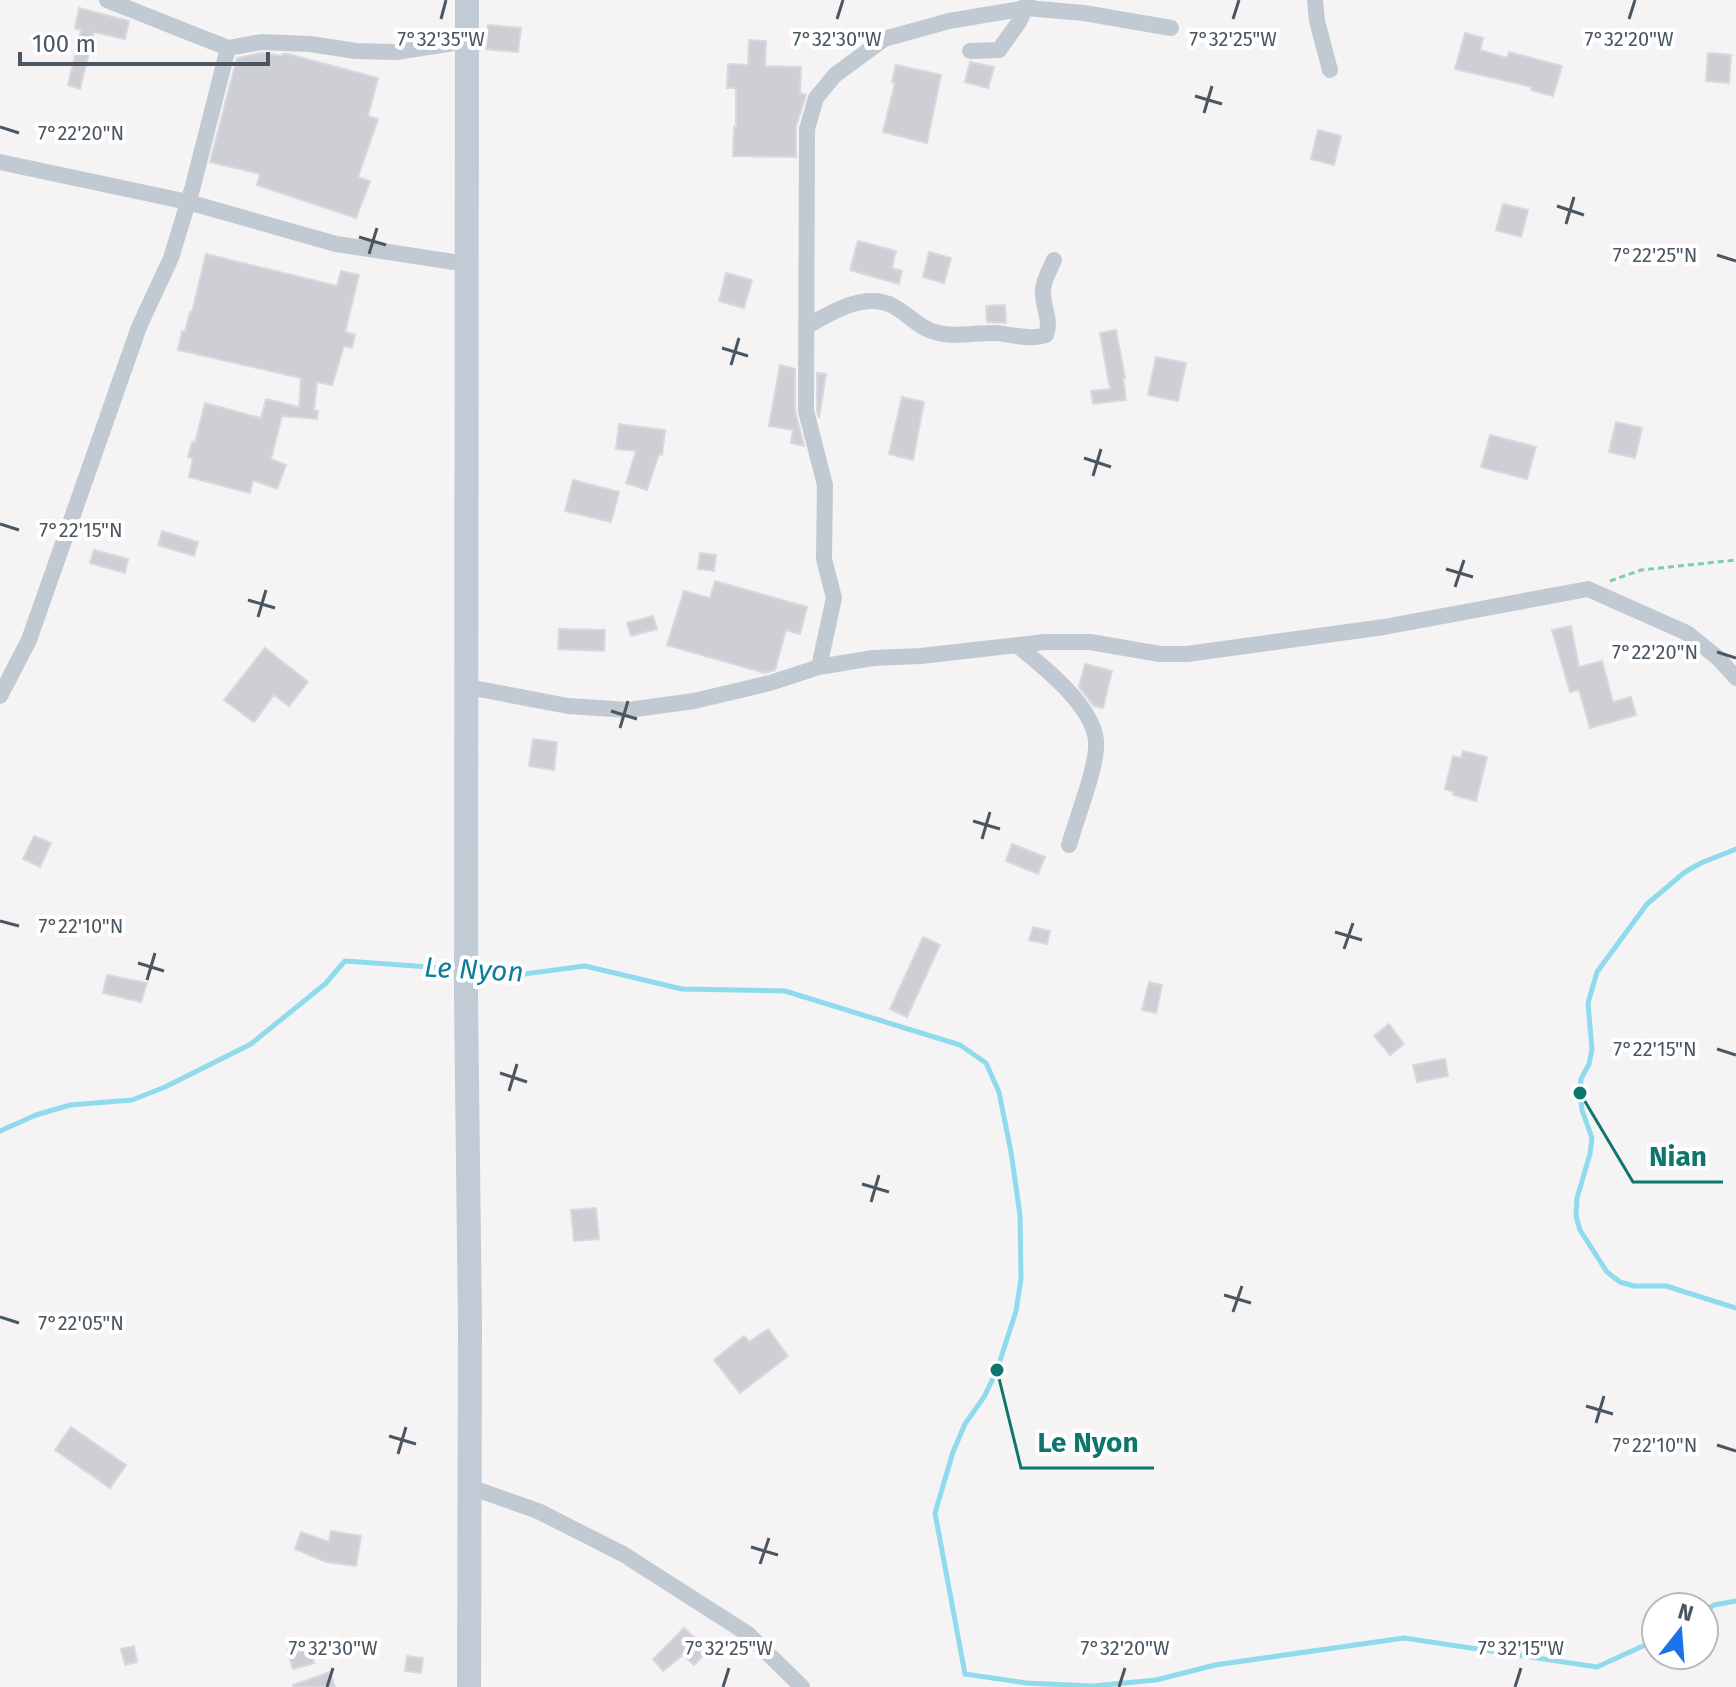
<svg xmlns="http://www.w3.org/2000/svg" width="1736" height="1687" viewBox="0 0 1736 1687" font-family="'Fira Sans',sans-serif">
  <style>
    .lines { fill: none; stroke-linecap: round; stroke-linejoin: round }
    .stream { stroke: #90daee; stroke-width: 5 }
    .building { fill: #cdcfd5; stroke: #d7d9de; stroke-width: 2 }
    .path { stroke: #7ad0a6; stroke-width: 3; stroke-dasharray: 6 4; stroke-linecap: butt }
    .minor { stroke: #c1cad2; stroke-width: 16 }
    .secondary { stroke: #c1cbd6; stroke-width: 24 }
    .ticks { fill: none; stroke: #4a5661; stroke-width: 3 }
    .labels { text-anchor: middle; stroke-width: 8; stroke-linejoin: round; paint-order: stroke }
    .water-label { font-size: 28px; font-style: italic; fill: #0c7c9b; stroke: #fff }
    .ticks-label { font-size: 20px; text-anchor: middle; fill: #4a5661; stroke: #fff; stroke-width: 8; stroke-linejoin: round; paint-order: stroke }
    .leader { fill: none; stroke: #0f766e; stroke-width: 3 }
    .callout-dot { fill: #0f766e; stroke: #fff; stroke-width: 3 }
    .callout-label { font-size: 28px; text-anchor: middle; font-weight: bold; fill: #0f766e; stroke: #fff; stroke-width: 8; stroke-linejoin: round; paint-order: stroke }
  </style>
  <rect width="100%" height="100%" fill="#f5f3f3"/>
  <g class="lines">
    <path class="stream" d="M1736,849L1701,863L1685,872L1647,904L1597,972L1588,1003L1592,1049L1589,1064L1581,1079L1580,1093L1582,1110L1592,1138L1590,1154L1577,1198L1576,1216L1580,1230L1607,1272L1620,1282L1634,1286H1666L1736,1308
      M472,970L524,974L585,966L682,989L785,991L960,1045L986,1063L999,1092L1011,1152L1020,1215L1021,1279L1016,1311L997,1370L984,1397L965,1424L953,1452L935,1513L965,1674L1026,1683L1093,1686L1156,1680L1215,1665L1404,1638L1597,1667L1656,1640
      M0,1131L36,1115L70,1105L132,1100L165,1087L251,1044L325,984L345,961L458,969
      M1704,1611L1714,1605L1736,1601"/>
  </g>
  <path class="building" d="M79,8L129,21L125,39L94,32L80,89L68,85L81,30L75,28Z
    M488,25L521,28L518,52L486,49Z
    M1465,33L1483,38L1480,50L1507,58L1509,52L1562,66L1553,96L1531,90L1532,87L1455,69Z
    M749,40L766,41L765,66L801,67L800,93L806,95L796,126V157L733,156L734,127H736V88H727L728,64L748,65Z
    M262,53L282,56L283,54H288L378,78L368,116L378,119L358,177L370,181L356,218L257,185L260,174L210,162L237,58Z
    M1708,53L1731,55L1729,83L1706,81Z
    M970,62L994,67L988,88L965,82Z
    M896,65L941,75L927,143L883,132L895,83L892,82Z
    M1318,130L1341,136L1334,165L1311,159Z
    M1503,204L1528,210L1521,237L1496,230Z
    M858,241L896,251L892,268L902,271L899,284L850,270Z
    M929,252L951,258L944,283L923,277Z
    M206,254L337,286L341,271L359,275L345,332L355,335L352,348L344,346L332,385L317,382L314,410L318,411L317,419L282,416L271,459L286,465L277,489L253,480L250,493L189,477L193,458L188,457L192,442L195,443L205,403L261,418L266,399L299,407L301,378L178,350L182,331L185,332L190,312H192Z
    M726,273L752,280L744,308L719,301Z
    M1005,305L1006,323L987,322L986,306Z
    M1116,330L1125,378H1123L1126,400L1093,404L1091,391L1110,389L1100,333Z
    M1156,357L1186,363L1178,401L1148,395Z
    M780,365L795,369V411L804,446L791,443L793,430L769,426Z
    M817,373L826,374L819,418L817,410Z
    M902,397L924,402L913,460L889,454Z
    M1616,422L1642,428L1635,458L1609,452Z
    M619,424L665,430L662,455L659,454L647,490L626,483L636,451L616,449Z
    M1490,435L1536,447L1527,479L1481,467Z
    M573,480L619,492L611,522L565,511Z
    M162,531L198,542L194,556L158,545Z
    M94,550L128,559L125,573L90,563Z
    M700,553L716,555L714,571L698,569Z
    M715,581L807,607L800,634L786,630L775,670L765,673L667,645L684,591L710,598Z
    M653,616L657,629L631,636L627,623Z
    M1571,626L1579,667L1602,661L1613,702L1631,697L1636,715L1590,728L1579,690L1570,692L1552,630Z
    M559,629L605,630L604,651L558,649Z
    M265,648L308,682L289,706L274,695L254,722L224,700Z
    M1085,664L1112,671L1103,708L1094,706L1079,687Z
    M533,739L557,742L554,770L529,766Z
    M1463,751L1487,757L1476,801L1453,795L1454,792L1445,789L1453,756L1461,758Z
    M34,836L51,843L40,867L23,859Z
    M1012,844L1045,857L1038,874L1006,861Z
    M1033,927L1050,931L1047,944L1029,940Z
    M923,937L940,945L907,1017L890,1009Z
    M107,975L147,983L141,1002L103,993Z
    M1149,982L1162,985L1156,1013L1142,1010Z
    M1389,1024L1404,1044L1390,1055L1374,1036Z
    M1445,1059L1448,1076L1417,1082L1413,1065Z
    M596,1208L599,1239L574,1241L571,1210Z
    M768,1329L788,1356L740,1393L714,1360L744,1336L749,1342Z
    M71,1427L126,1465L110,1488L55,1450Z
    M331,1531L361,1536L356,1566L326,1562L295,1549L301,1532L329,1542Z
    M684,1628L708,1650L694,1665L683,1655L663,1671L653,1659Z
    M308,1644L314,1663L293,1669L287,1650Z
    M134,1646L137,1662L125,1665L121,1649Z
    M407,1656L423,1658L421,1673L405,1671Z
    M330,1672L335,1687H294L293,1685Z"/>
  <g class="lines">
    <path class="path" d="M1610,581L1641,570L1736,560"/>
    <path class="minor" d="M107,0L228,48L261,42L310,44L356,51L396,52L467,41
      M1315,0L1317,21L1330,70
      M970,51L999,50L1019,22L1028,1
      M0,162L188,202L336,244L467,264
      M806,327C830,313 865,291 893,306C908,314 919,328 935,332C955,338 976,332 997,333C1013,335 1031,340 1046,335C1052,320 1042,306 1043,291C1043,280 1050,270 1054,260
      M1018,646C1044,667 1093,706 1096,741C1098,766 1076,819 1069,845
      M819,667L834,598L824,559L825,485L806,411L807,129L816,98L835,75L884,39L949,21L1026,8L1084,13L1171,28
      M468,687L568,706L628,710L694,701L770,683L819,667L873,658L921,656L1045,642H1090L1160,654H1187L1384,627L1588,589L1687,633L1718,658L1736,678
      M0,696L29,640L139,327L171,258L193,186L228,48
      M470,1487L538,1511L623,1554L748,1634L802,1687"/>
    <path class="secondary" d="M467,0L466,999L470,1327L469,1687"/>
  </g>
  <path class="ticks" d="M441,19L446,0M837,19L843,0M1233,19L1239,0M1629,19L1635,0M1195,96L1222,104M1204,113L1212,86M0,127L19,133M1557,206L1584,215M1566,224L1574,197M359,237L386,245M369,254L377,228M1717,255L1736,261M722,348L748,356M731,365L739,338M1084,458L1111,467M1093,476L1101,449M0,524L19,530M1446,569L1473,577M1455,587L1464,560M248,600L275,608M258,617L266,590M1717,652L1736,658M611,711L637,719M620,728L628,701M973,821L1000,829M982,839L990,812M0,921L19,926M1335,932L1362,940M1344,949L1353,923M138,963L164,971M147,980L155,953M1717,1049L1736,1055M500,1073L527,1082M509,1091L517,1064M862,1184L889,1192M871,1202L879,1175M1224,1295L1251,1303M1233,1312L1242,1286M0,1317L19,1323M1586,1406L1613,1414M1596,1423L1604,1396M389,1436L416,1444M1717,1445L1736,1451M398,1454L406,1427M751,1547L778,1555M760,1564L769,1538M327,1687L333,1668M723,1687L729,1668M1119,1687L1125,1668M1515,1687L1521,1668"/>
  <g class="labels">
    <g class="water-label">
      <text transform="translate(474 969) rotate(3)" y="10">Le Nyon</text>
    </g>
  </g>
  <g class="ticks-label">
    <text x="441" y="46">7°32'35"W</text>
    <text x="837" y="46">7°32'30"W</text>
    <text x="1233" y="46">7°32'25"W</text>
    <text x="1629" y="46">7°32'20"W</text>
    <text x="81" y="140">7°22'20"N</text>
    <text x="1655" y="262">7°22'25"N</text>
    <text x="81" y="537">7°22'15"N</text>
    <text x="1655" y="659">7°22'20"N</text>
    <text x="81" y="933">7°22'10"N</text>
    <text x="1655" y="1056">7°22'15"N</text>
    <text x="81" y="1330">7°22'05"N</text>
    <text x="1655" y="1452">7°22'10"N</text>
    <text x="333" y="1655">7°32'30"W</text>
    <text x="729" y="1655">7°32'25"W</text>
    <text x="1125" y="1655">7°32'20"W</text>
    <text x="1521" y="1655">7°32'15"W</text>
  </g>
  <path class="leader" d="M1580 1093L1633 1182H1723M997 1370L1021 1468H1154"/>
  <g class="callout-dot">
    <circle cx="1580" cy="1093" r="8"/>
    <circle cx="997" cy="1370" r="8"/>
  </g>
  <g class="callout-label">
    <text x="1678" y="1166">Nian</text>
    <text x="1088" y="1452">Le Nyon</text>
  </g>
  <g transform="translate(1680 1631) rotate(17)"><circle r="38" fill="#ffffff" stroke="#b7bbc0" stroke-width="2"/>
  <path d="M0-6L14 30L0 20L-14 30Z" fill="#1a73e8"/>
  <text y="-12" font-size="22" font-weight="bold" text-anchor="middle" fill="#4a5661">N</text>
  </g>
  <path d="M20 52v12h248v-12" fill="none" stroke="#4a5661" stroke-width="4"/>
  <text x="32" y="52" font-size="24" fill="#4a5661" stroke="#ffffff" stroke-width="6" paint-order="stroke">100 m</text>
</svg>
